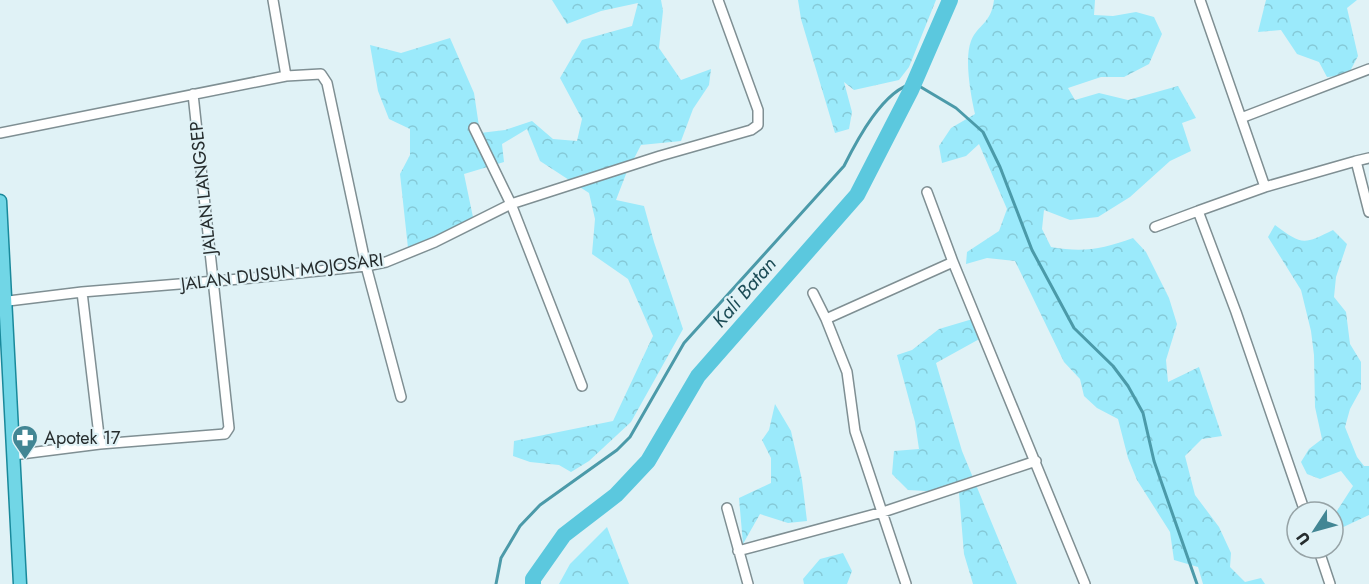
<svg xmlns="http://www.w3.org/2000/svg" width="1369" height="584" viewBox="0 0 1369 584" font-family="Jost,sans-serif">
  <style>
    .forest { fill: url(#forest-crowns) }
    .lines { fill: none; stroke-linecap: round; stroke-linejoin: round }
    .stream { stroke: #4b9aa9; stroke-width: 3 }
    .river { stroke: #5bc8de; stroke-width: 16 }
    .minor-casing { stroke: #7f8f93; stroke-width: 12 }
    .major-casing { stroke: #19899b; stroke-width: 15 }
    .minor { stroke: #fff; stroke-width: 9 }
    .major { stroke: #71d6e6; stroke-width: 12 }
    .labels { text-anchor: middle; stroke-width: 4.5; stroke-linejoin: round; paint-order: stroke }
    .street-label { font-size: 18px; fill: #262d2e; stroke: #e0f2f6 }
    .poi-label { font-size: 18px; fill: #262d2e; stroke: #e0f2f6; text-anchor: start }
    .water-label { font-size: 20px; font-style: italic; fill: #1c4c56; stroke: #e0f2f6 }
  </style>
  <defs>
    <pattern id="forest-crowns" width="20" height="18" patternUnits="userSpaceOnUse" patternTransform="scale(1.5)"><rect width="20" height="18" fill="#9beafb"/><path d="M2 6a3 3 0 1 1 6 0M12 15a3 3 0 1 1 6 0" fill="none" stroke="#85c9d7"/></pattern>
  </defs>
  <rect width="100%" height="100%" fill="#e0f2f6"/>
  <path class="forest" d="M552,0H661L663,11L659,48L681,80L711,69L709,85L693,109L681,141L641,145L626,174L616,200L644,206L654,242L683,329L631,422L589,461L571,472L559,465L530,462L513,456L514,441L613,421L653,336L628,279L592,254L595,219L589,193L540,161L527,129L502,144L504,162L464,174L474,222L408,248L400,174L410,155V129L389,119L378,91L370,45L401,53L450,38L474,93L480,133L505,130L532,121L553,139L577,141L582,119L560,78L582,40L632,26L638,3L601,11L567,24Z
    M798,0H936L909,67L899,80L854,90L844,82L852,112L849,129L835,133L801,19Z
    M994,0H1095L1094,15L1113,16L1136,12L1154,17L1162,34L1149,64L1124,77H1101L1068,88L1075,100L1099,93L1128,100L1178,86L1196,118L1182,123L1191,151L1170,161L1130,197L1098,217L1070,220L1044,210L1042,229L1051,247C1084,253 1102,249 1133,238L1146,252L1169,298L1177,324L1166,360L1168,382L1199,367L1222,436L1202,439L1185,456L1195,495L1219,527L1231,553L1230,567L1245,582L1261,578L1265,584H1203L1198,567L1174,560L1170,532L1137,480L1128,458L1118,419L1097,408L1084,396L1080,379L1064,362L1015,261L987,258L966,264L967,252L999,231L1007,209L979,144L966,156L942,163L939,146L951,128L975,114C971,96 964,59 971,41C978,24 991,24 994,0Z
    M1266,0H1357L1347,8L1358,56L1348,75L1327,77L1319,62L1297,54L1281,30L1258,32Z
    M1275,225C1302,245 1303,245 1333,230L1347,244L1336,277L1334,297L1346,312L1350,344L1361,362V389L1350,409L1345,427L1357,457L1364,466H1369V515L1337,530L1335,514L1353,486L1341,471L1320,479L1307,474L1301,462L1309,449L1322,439L1315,407L1314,355L1311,331L1301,290L1268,237Z
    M976,318L983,337L936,363L962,451L1017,584H973L964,554L959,493L908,490L892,474L894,451L919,449L915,422L897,355L912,350L939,329Z
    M775,404L791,431L802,480L807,521L788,523L760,514L743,544L739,498L771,483V458L762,440L769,430Z
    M607,527L629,584H559L570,564Z
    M843,553L852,571L847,584H804L803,579L820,559Z"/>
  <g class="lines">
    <path class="stream" d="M496,584L501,558L520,526L540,505L617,450L630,437L684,343L844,166C857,140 883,90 914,83L956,108L983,132L1000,167L1032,250L1074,328L1113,366L1128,386L1143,413L1154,461L1197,584"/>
    <path class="river" d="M533,584V579L564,535L616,495L648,461L698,376L857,195L911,90L950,0"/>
    <defs>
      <path id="minor" d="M273,0L286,76
        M1200,0L1265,187
        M1241,118L1369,69
        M474,128L511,204L582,386
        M0,133L286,76L321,74L327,83L366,266L401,397
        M1356,161L1369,158
        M927,192L953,262L1085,584
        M1155,227L1198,211
        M82,292L100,444
        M813,293L826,319L847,372L855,431L906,584
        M0,302L82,292L252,278L366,266L386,262L435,242L511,204L660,156L751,130L758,125V110L718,0
        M826,319L953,262
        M13,455L100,444L225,434L229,428L193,94
        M727,508L748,584
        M1305,512L1236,312L1198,211L1265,187L1356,161L1369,212
        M1318,548L1330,584
        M738,551L883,512L1036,461"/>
      <path id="major" d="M0,201L20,584"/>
    </defs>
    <use href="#minor" class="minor-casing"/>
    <use href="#major" class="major-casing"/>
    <use href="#minor" class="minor"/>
    <use href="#major" class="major"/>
  </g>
  <defs>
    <symbol id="pharmacy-pin" viewBox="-11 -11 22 30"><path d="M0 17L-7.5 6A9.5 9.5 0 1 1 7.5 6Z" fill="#428694" stroke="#e0f2f6"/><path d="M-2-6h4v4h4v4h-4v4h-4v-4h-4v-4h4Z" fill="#fff"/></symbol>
  </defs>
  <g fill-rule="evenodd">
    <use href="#pharmacy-pin" x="10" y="423" width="30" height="40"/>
  </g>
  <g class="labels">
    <g class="street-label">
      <text transform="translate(203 188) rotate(-96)" y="6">JALAN LANGSEP</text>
      <text transform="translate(282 272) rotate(-7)" y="6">JALAN DUSUN MOJOSARI</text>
    </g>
    <g class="poi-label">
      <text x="44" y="444">Apotek 17</text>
    </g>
    <g class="water-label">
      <text transform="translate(744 292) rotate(-49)" y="7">Kali Batan</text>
    </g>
  </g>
  <g transform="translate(1315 530) rotate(234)"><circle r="28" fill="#e0f2f6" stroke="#96a3a6" stroke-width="1.5"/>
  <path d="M0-4.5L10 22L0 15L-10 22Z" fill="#428694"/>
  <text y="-9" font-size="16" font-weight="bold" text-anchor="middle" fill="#262d2e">U</text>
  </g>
</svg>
